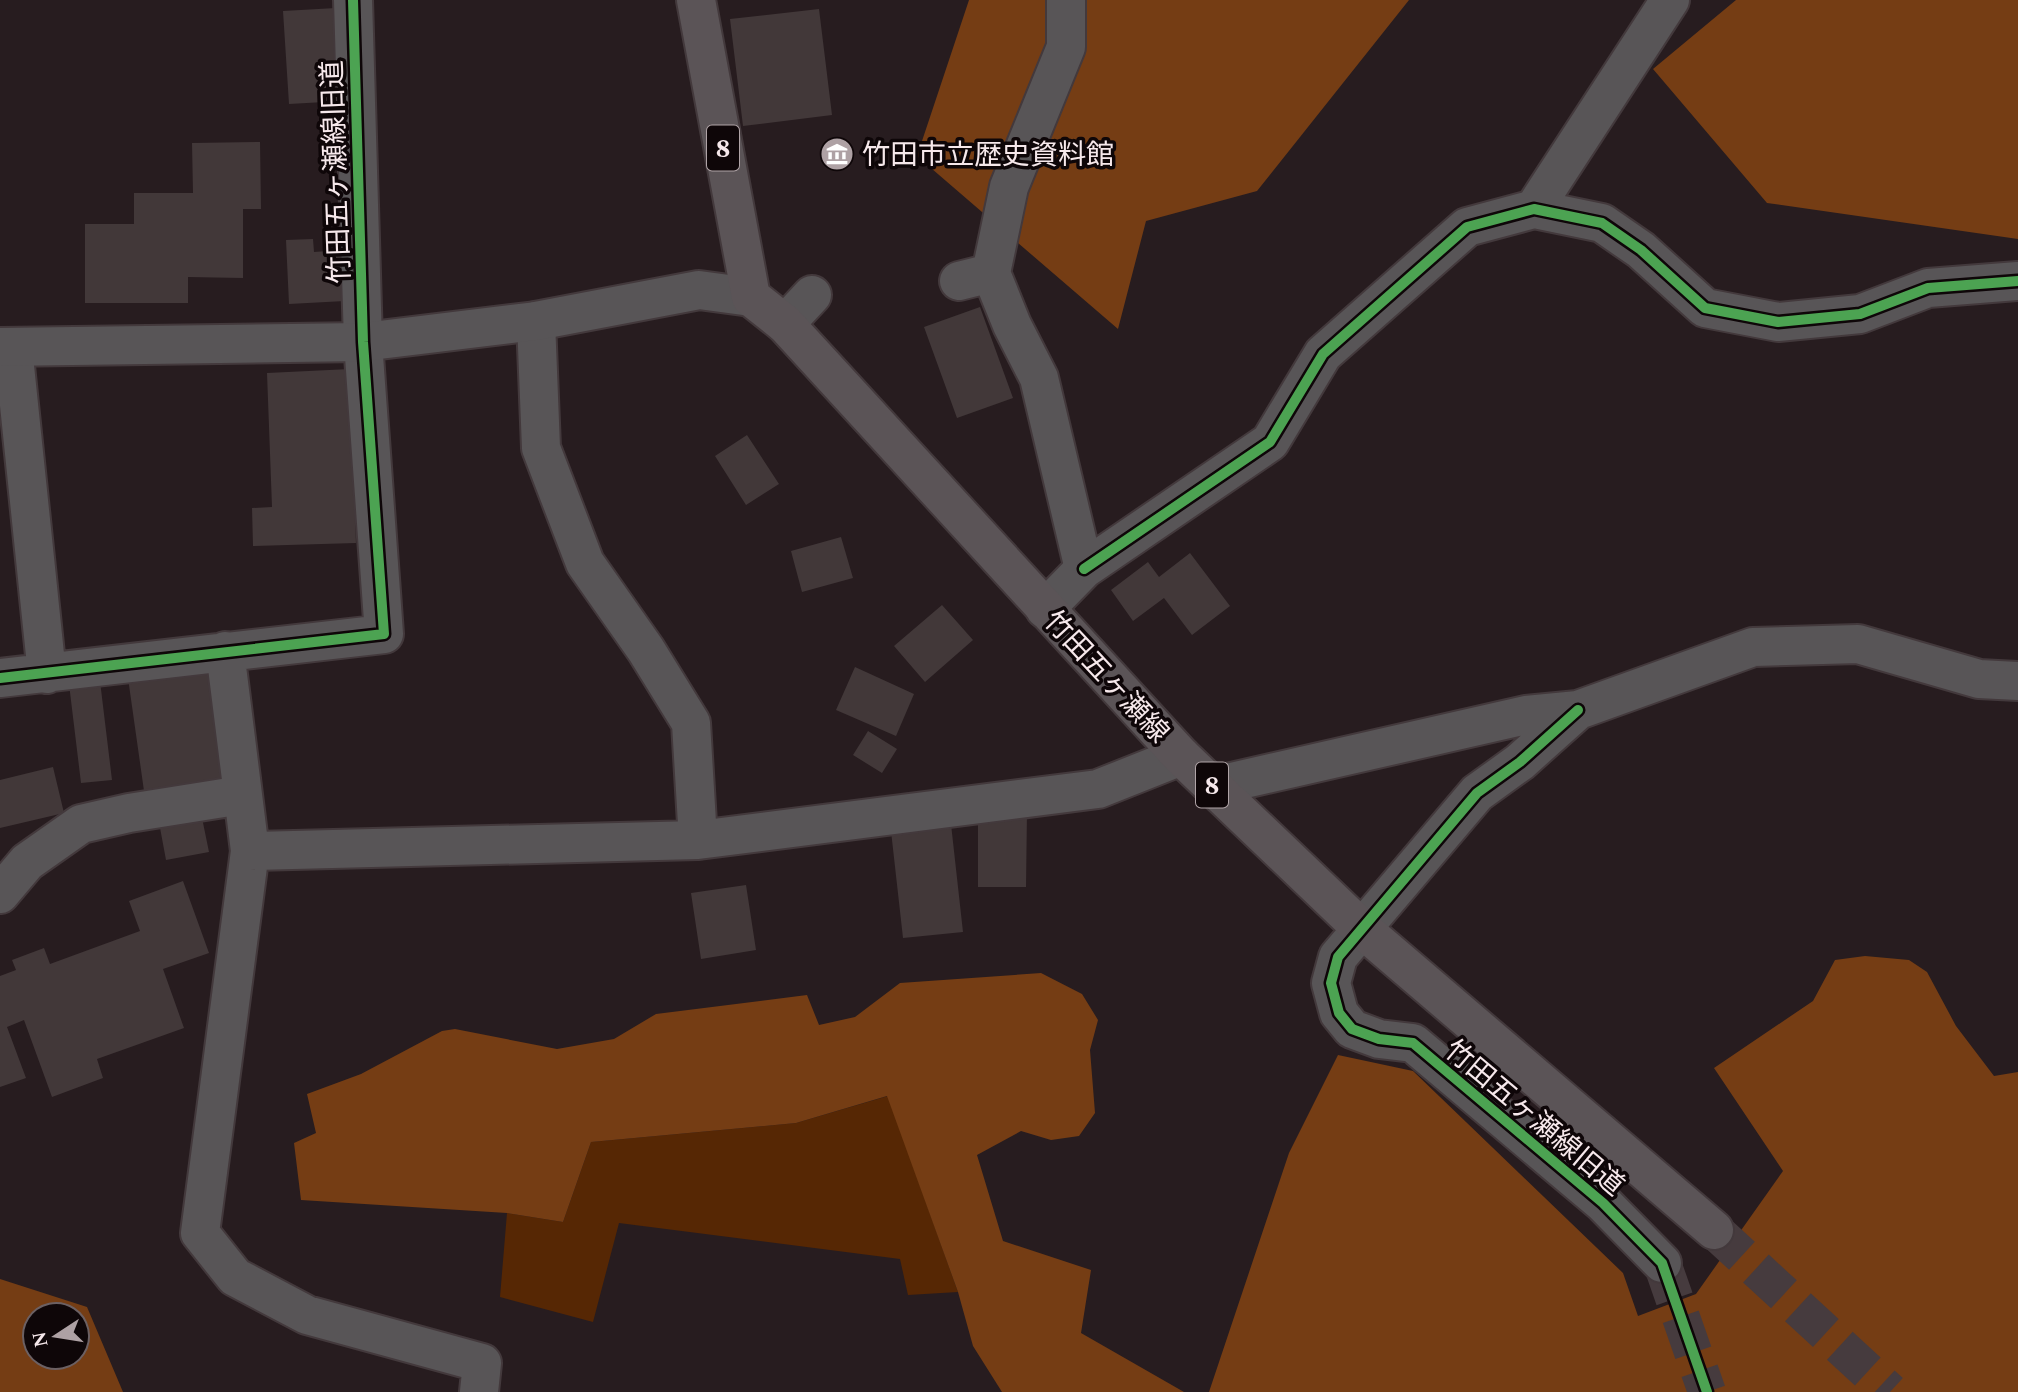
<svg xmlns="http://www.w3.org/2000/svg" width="2018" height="1392" viewBox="0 0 2018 1392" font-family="Spectral,'Noto Sans JP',serif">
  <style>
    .green { fill: #562704 }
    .forest { fill: #753d14; fill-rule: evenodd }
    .building { fill: #423839 }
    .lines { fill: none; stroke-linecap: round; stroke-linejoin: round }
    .minor-tunnel { stroke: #463b3e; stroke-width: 38; stroke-dasharray: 38 19; stroke-linecap: butt }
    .primary-tunnel { stroke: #463b3e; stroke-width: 38; stroke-dasharray: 38 19; stroke-linecap: butt }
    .minor-casing { stroke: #43393c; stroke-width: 42 }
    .tertiary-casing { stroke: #43393c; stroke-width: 42 }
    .primary-casing { stroke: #43393c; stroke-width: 42 }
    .minor { stroke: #585557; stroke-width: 38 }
    .tertiary { stroke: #585557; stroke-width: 38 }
    .primary { stroke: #5b5457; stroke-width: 38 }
    .cycleway-casing { stroke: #0e0608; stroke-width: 15 }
    .cycleway { stroke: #4ca352; stroke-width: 10 }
    .labels { text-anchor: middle; stroke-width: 7; stroke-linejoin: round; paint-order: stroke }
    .shield { fill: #0e0608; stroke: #b0a4a7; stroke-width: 2 }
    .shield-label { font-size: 26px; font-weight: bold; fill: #f6e8eb }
    .poi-label { font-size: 28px; fill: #f6e8eb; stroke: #0e0608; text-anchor: start }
    .street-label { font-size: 28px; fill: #f6e8eb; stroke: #0e0608 }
  </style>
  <rect width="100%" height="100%" fill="#271c1f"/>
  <path class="green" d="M888,1096L958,1292L908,1295L900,1259L619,1223L593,1322L500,1297L507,1213L563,1222L591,1142L796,1123Z"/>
  <path class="forest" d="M969,0H1409L1257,191L1146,221L1118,329L917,156Z
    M1736,0H2018V239L1767,203L1653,69Z
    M1865,956L1909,960L1927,972L1956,1026L1994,1076L2018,1072V1392H1209L1289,1153L1338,1055L1413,1071L1623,1273L1638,1316L1696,1294L1783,1171L1714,1068L1813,1001L1835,960Z
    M1041,973L1082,994L1098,1020L1090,1050L1095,1113L1079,1136L1051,1140L1021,1131L977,1155L1003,1241L1091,1270L1081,1333L1184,1392H1002L973,1346L958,1292L887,1096L796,1123L591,1142L563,1222L507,1213L301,1200L294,1143L316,1133L307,1094L361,1074L442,1031L455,1029L557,1049L614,1039L656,1014L807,995L819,1025L855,1017L900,983Z
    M0,1279L87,1307L123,1392H0ZM35,1315H77V1357H35Z"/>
  <path class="building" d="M336,8L342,101L289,104L283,11Z
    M819,9L832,115L743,126L730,19Z
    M260,142L261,209H243V278L188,277V303H85V224H134V193H193L192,143Z
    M313,239L314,252L342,250L345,301L289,304L286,240Z
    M980,307L1013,398L957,418L924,327Z
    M350,369L356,543L253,546L252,508L272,507L267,373Z
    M747,435L779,484L746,505L715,456Z
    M841,537L853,578L802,592L791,551Z
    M1190,553L1230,606L1192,635L1164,598L1133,621L1111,590L1148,562L1159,577Z
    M942,605L973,640L925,682L894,646Z
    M855,667L914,694L896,736L836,710Z
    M208,668L223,788L145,798L128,678Z
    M100,681L112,780L81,783L69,684Z
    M868,731L897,749L882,773L853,755Z
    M53,767L64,813L0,828V780Z
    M200,808L209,852L166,860L158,817Z
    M978,811H1027L1026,887H978Z
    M951,824L963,932L903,938L891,831Z
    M183,881L209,953L163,969L184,1028L97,1059L103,1078L52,1097L24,1020L7,1027L26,1078L0,1087V976L16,970L12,960L44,948L50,964L140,931L129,901Z
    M746,885L756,950L701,959L691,893Z"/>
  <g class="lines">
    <path class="minor-tunnel" d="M1662,1263L1707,1392"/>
    <path class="primary-tunnel" d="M1714,1230L1890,1392"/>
    <defs>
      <path id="minor" d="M1534,209L1670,0
        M959,281L991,273
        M536,321L541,448L585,563L646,650L691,723L698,840
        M785,324L812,295
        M13,347L47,674
        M1084,569L1270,442L1323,354L1467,227L1534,209L1602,223L1641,250L1705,308L1778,322L1860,314L1928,288L2018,281
        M1045,609L1084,569L1039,378L1012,325L991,273L1009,187L1066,47V0
        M225,651L250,851L200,1233L235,1277L307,1315L482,1363L479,1392
        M0,678L384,634L363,342L353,0
        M1578,710L1520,762L1477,793L1338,957L1331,983L1339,1013L1352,1029L1379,1039L1413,1043L1603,1203L1662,1263
        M1214,786L1526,715L1578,710L1753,647L1858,644L1979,679L2018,681
        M250,851L698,840L1098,789L1181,756
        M0,894L27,862L81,824L129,813L242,795"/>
      <path id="tertiary" d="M0,347L363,342L536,321L699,290L751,297"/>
      <path id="primary" d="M696,0L751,297L785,324L1181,756L1362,929L1714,1230"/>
    </defs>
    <use href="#minor" class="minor-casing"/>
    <use href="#tertiary" class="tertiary-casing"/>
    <use href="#primary" class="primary-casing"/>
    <use href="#minor" class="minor"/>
    <use href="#tertiary" class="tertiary"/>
    <use href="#primary" class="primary"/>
    <defs>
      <path id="cycleway" d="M1084,569L1270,442L1323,354L1467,227L1534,209L1602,223L1641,250L1705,308L1778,322L1860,314L1928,288L2018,281
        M0,678L384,634L363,342L353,0
        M1578,710L1520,762L1477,793L1338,957L1331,983L1339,1013L1352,1029L1379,1039L1413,1043L1603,1203L1662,1263L1707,1392"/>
    </defs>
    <use href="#cycleway" class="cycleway-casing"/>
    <use href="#cycleway" class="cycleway"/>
  </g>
  <defs>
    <symbol id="museum-disc" viewBox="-11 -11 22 22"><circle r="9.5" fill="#aea1a4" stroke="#0e0608"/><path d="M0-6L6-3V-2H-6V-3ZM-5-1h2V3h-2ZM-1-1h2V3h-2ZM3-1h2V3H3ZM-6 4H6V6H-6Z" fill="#fff"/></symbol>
  </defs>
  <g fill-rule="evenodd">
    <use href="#museum-disc" x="818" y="135" width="38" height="38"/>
  </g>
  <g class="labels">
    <g class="shield">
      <rect x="707" y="125.5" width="32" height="45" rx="5"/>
      <rect x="1196" y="762.5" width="32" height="45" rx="5"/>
    </g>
    <g class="shield-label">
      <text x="723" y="157">8</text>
      <text x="1212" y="794">8</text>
    </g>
    <g class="poi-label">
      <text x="862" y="164">竹田市立歴史資料館</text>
    </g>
    <g class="street-label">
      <text transform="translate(335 172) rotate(-92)" y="10">竹田五ヶ瀬線旧道</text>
      <text transform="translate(1107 676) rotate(47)" y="10">竹田五ヶ瀬線</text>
      <text transform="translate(1535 1117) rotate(40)" y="10">竹田五ヶ瀬線旧道</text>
    </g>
  </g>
  <g transform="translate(56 1336) rotate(258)"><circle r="33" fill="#0e0608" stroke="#6b6063" stroke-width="2"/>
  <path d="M0-5L12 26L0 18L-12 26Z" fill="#aea1a4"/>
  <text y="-10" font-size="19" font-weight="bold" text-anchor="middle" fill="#f6e8eb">N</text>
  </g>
</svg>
